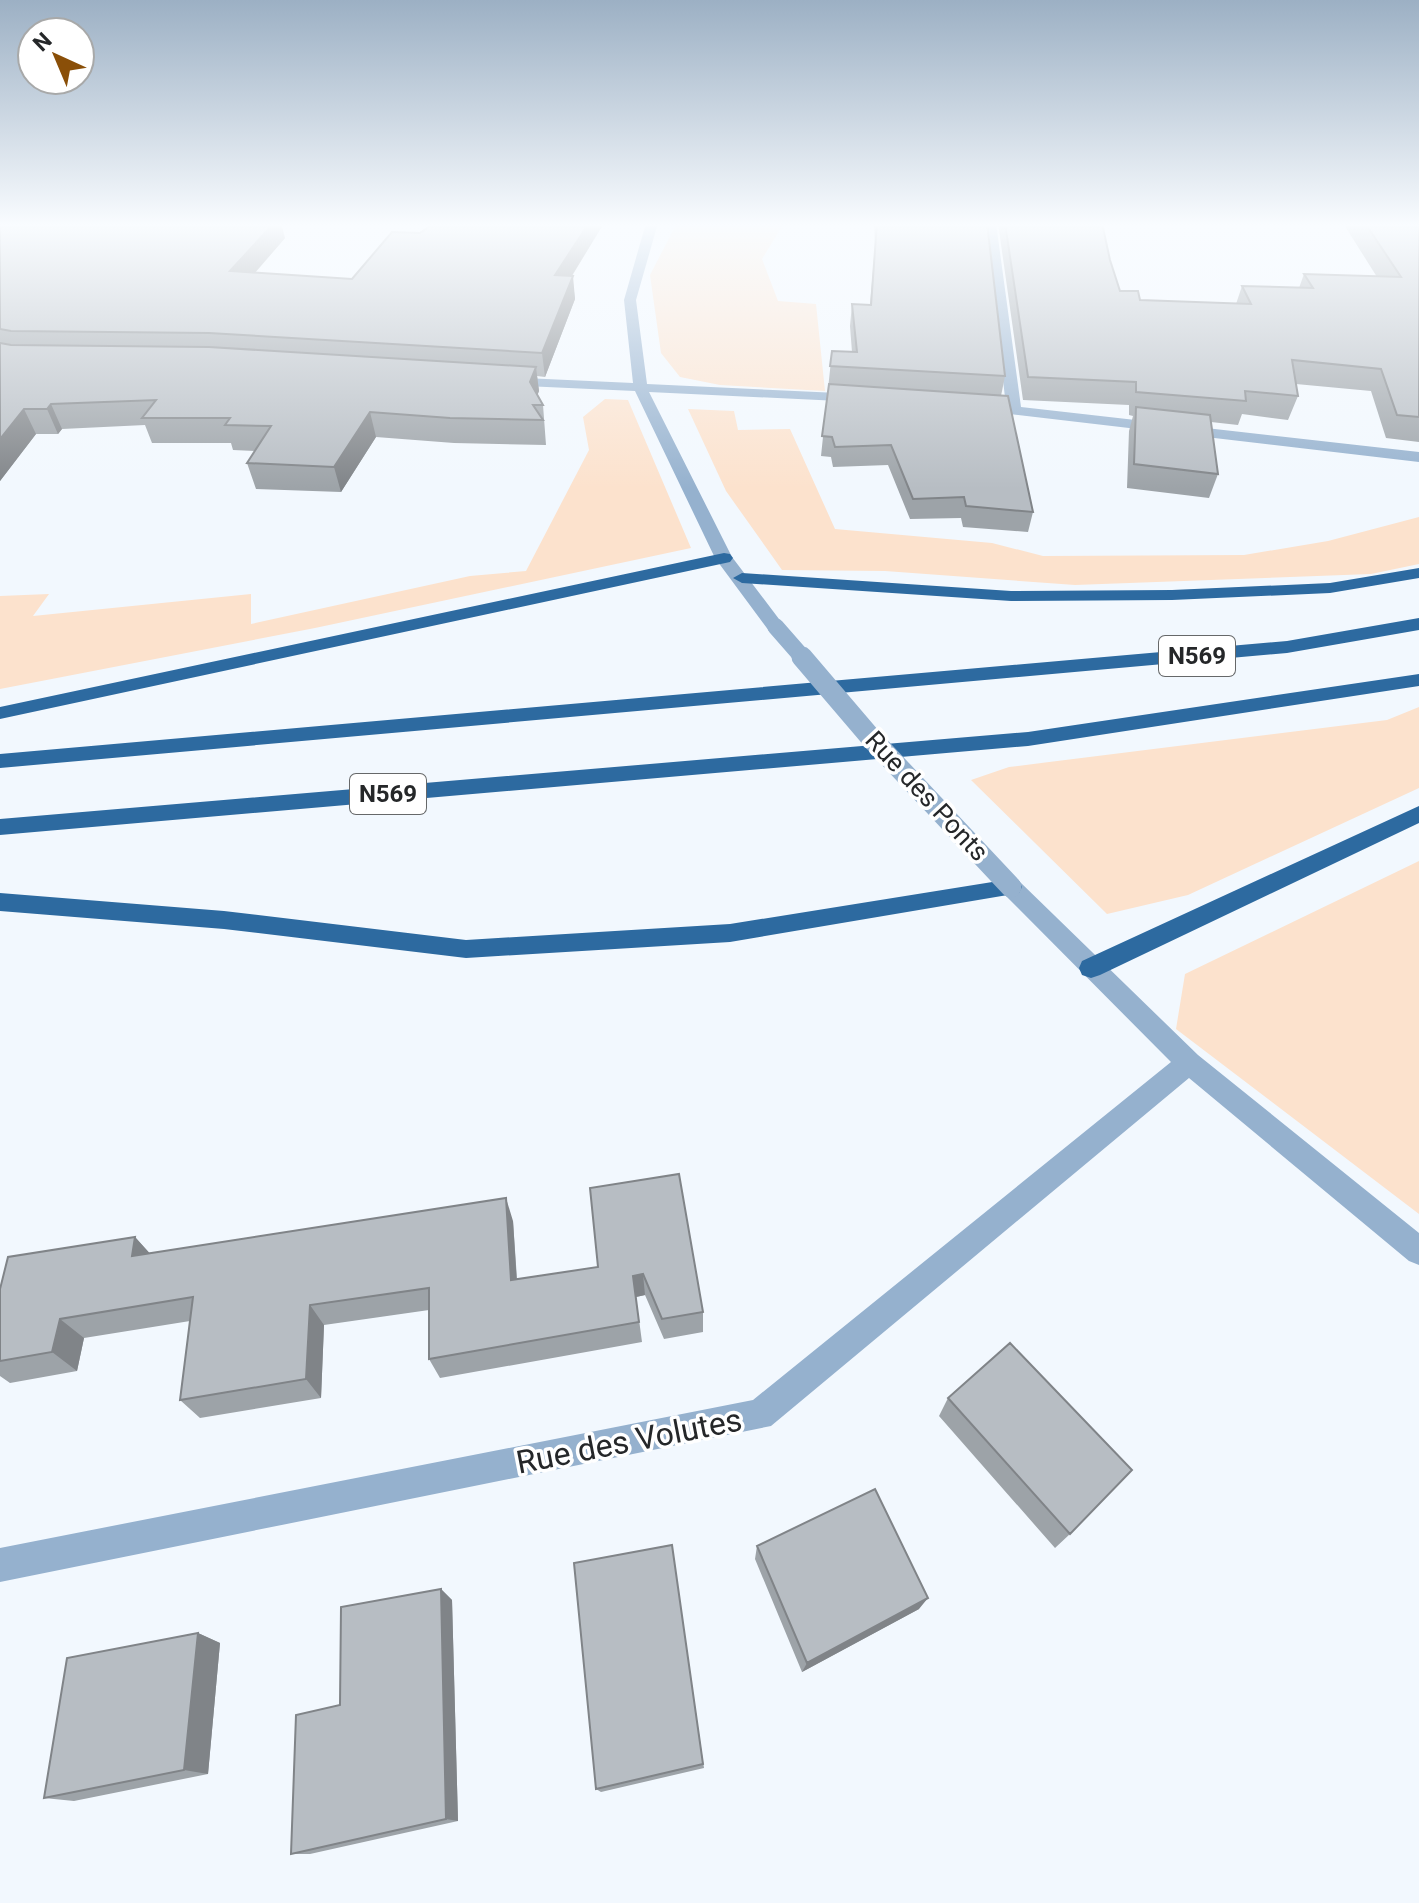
<svg xmlns="http://www.w3.org/2000/svg" width="1419" height="1903" viewBox="0 0 1419 1903" font-family="Roboto,sans-serif">
  <style>
    .green { fill: #fce2cd }
    .lines { fill: none; stroke-linecap: round; stroke-linejoin: round }
    .minor { fill: #95b1ce; fill-rule: evenodd }
    .trunk { fill: #2d6aa0; fill-rule: evenodd }
    .minor-bridge-far1 { stroke: #95b1ce; stroke-width: 17 }
    .minor-bridge { stroke: #95b1ce; stroke-width: 21 }
    .wall { fill: #9da3a8 }
    .shaded-wall { fill: #808488 }
    .building { fill: #b7bdc3; stroke: #808488; stroke-width: 2 }
    .labels { text-anchor: middle; stroke-width: 7; stroke-linejoin: round; paint-order: stroke }
    .shield { fill: #fff; stroke: #666869; stroke-width: 2 }
    .shield-label { font-size: 24px; font-weight: bold; fill: #252729 }
    .street-label { font-size: 26px; fill: #252729; stroke: #fff }
    .near-street-label { font-size: 32px; fill: #252729; stroke: #fff }
  </style>
  <rect width="100%" height="100%" fill="#f2f8fe"/>
  <path class="green" d="M677,223H784L762,259L778,301L816,304L825,391L720,385L680,377L661,353L650,275Z
    M605,399L628,400L691,548L315,628L0,689V596L49,594L33,616L251,594V624L470,576L526,571L589,450L583,417Z
    M688,409L734,411L738,430L790,429L835,529L992,543L1043,556L1244,555L1328,541L1419,517V564L1371,574L1075,585L885,571L782,570L726,491Z
    M1419,707V788L1188,895L1107,914L971,780L1009,767L1387,720Z
    M1419,861V1214L1176,1029L1185,974Z"/>
  <g class="lines">
    <path class="minor" d="M646,223H658L636,300L647,384L860,394L867,398L860,402L649,392L732,557L785,627L783,631H769L715,558L635,391L505,385L498,381L505,377L633,383L624,300Z
      M985,223H996L1021,407L1419,452V462L975,410V404L1006,406Z
      M1011,879L1019,881L1198,1055L1419,1233V1265L1409,1261L1189,1078L771,1426L0,1582V1548L753,1400L1171,1062L1003,893L1000,887L1003,881Z"/>
    <path class="trunk" d="M724,553L730,554L733,558L730,562L0,719V707Z
      M1419,568V578L1330,593L1172,600L1011,601L742,583L733,578L742,573L1011,591L1172,590L1330,583Z
      M1419,618V630L1287,653L0,768V754L1287,641Z
      M1419,674V686L1028,746L0,835V819L1028,732Z
      M1419,806V823L1100,975L1091,978L1082,975L1079,968L1082,961Z
      M1011,879L1019,881L1022,887L1019,893L730,942L466,958L224,929L0,911V893L224,911L466,940L730,924Z"/>
    <path class="minor-bridge-far1" d="M776,627L804,659"/>
    <path class="minor-bridge" d="M802,657L872,739L1011,887"/>
  </g>
  <path class="wall" d="M0,223L285,238L255,273L352,279L420,233L604,223L572,276L575,299L545,377L537,376L539,391L537,395L543,405L546,445L454,443L376,437L341,492L256,489L247,463L255,451L233,450L231,443H152L145,425L62,429L58,434H36L0,481Z
    M874,223H987L1005,376L1001,396L1033,512L1028,532L963,527L961,518L910,519L888,465L833,467L831,457L821,456L832,351L852,352L850,326L852,304L870,305L875,245Z
    M998,223H1102L1110,260L1120,291L1140,300L1236,304L1242,286L1299,288L1304,274L1377,277L1343,223H1419V442L1386,438L1371,391L1296,384L1298,396L1288,420L1242,414L1238,425L1211,422L1218,474L1209,498L1127,488L1129,431L1133,416L1129,415V405L1023,400Z
    M590,1188L703,1312V1332L664,1339L645,1295L636,1297L642,1342L440,1378L429,1359V1310L324,1325L321,1398L200,1418L180,1400L190,1321L84,1338L77,1371L10,1383L0,1376V1289L135,1237L149,1253L513,1221L517,1279L598,1267Z
    M948,1398L1070,1534L1055,1548L939,1416Z
    M672,1545L704,1768L601,1792L596,1789Z
    M757,1546L919,1609L802,1672L755,1559Z
    M441,1589L452,1600L458,1821L310,1854H291L340,1705Z
    M198,1633L220,1643L208,1774L74,1801L44,1798Z"/>
  <path class="shaded-wall" d="M274,223H281L285,238L236,294L230,271Z
    M589,223H604L558,298L555,275Z
    M573,276L575,299L545,377L542,353Z
    M536,367L539,391L533,407L530,382Z
    M51,404L62,429L58,434L47,409Z
    M24,409L36,434L0,481V439Z
    M370,412L376,437L341,492L334,467Z
    M506,1198L513,1221L518,1301L511,1280Z
    M135,1237L155,1259L132,1256Z
    M643,1274L645,1295L636,1297L633,1276Z
    M310,1305L324,1325L321,1398L306,1379Z
    M60,1319L84,1338L77,1371L52,1352Z
    M441,1589L452,1600L458,1821L446,1819Z
    M928,1598L919,1609L802,1672L807,1663Z
    M198,1633L220,1643L208,1774L184,1770Z"/>
  <path class="building" d="M0,223H274L230,271L352,279L392,232L420,233L434,223H589L555,275L573,276L542,353L209,333L11,331L0,329Z
    M877,223H987L1005,376L830,366L832,351L857,352L852,304L871,305Z
    M1005,223H1102L1110,260L1120,291H1138L1140,300L1251,304L1242,286L1313,288L1304,274L1401,277L1365,223H1419V417L1397,415L1381,369L1292,360L1298,396L1245,391L1246,401L1136,392V382L1028,377Z
    M0,343L11,345L209,347L536,367L530,382L543,405H533L543,420L450,418L370,412L334,467L247,463L271,426L225,425L230,418H142L156,400L51,404L47,409H24L0,439Z
    M829,384L1008,396L1033,512L966,506L964,497L913,499L891,445L835,447L832,437L822,436Z
    M1136,407L1210,415L1218,474L1134,464Z
    M679,1174L703,1312L662,1319L643,1274L633,1276L639,1322L429,1359V1288L310,1305L306,1379L180,1400L193,1297L60,1319L52,1352L0,1361V1289L8,1257L135,1237L132,1256L506,1198L511,1280L598,1267L590,1188Z
    M1010,1343L1132,1470L1070,1534L948,1398Z
    M875,1489L928,1598L807,1663L757,1546Z
    M672,1545L703,1764L596,1789L574,1563Z
    M441,1589L446,1819L291,1854L296,1715L340,1705L341,1607Z
    M198,1633L184,1770L44,1798L67,1658Z"/>
  <linearGradient id="sky" x2="0" y2="1"><stop stop-color="#9cb0c4"/><stop offset="0.46" stop-color="#f9fcff"/><stop offset="1" stop-color="#f9fcff" stop-opacity="0"/></linearGradient>
  <rect width="1419" height="489" fill="url(#sky)"/>
  <g class="labels">
    <g class="shield">
      <rect x="1159" y="636" width="76" height="40" rx="6"/>
      <rect x="350" y="774" width="76" height="40" rx="6"/>
    </g>
    <g class="shield-label">
      <text x="1197" y="664">N569</text>
      <text x="388" y="802">N569</text>
    </g>
    <g class="street-label">
      <text transform="translate(927 796) rotate(47)" y="9">Rue des Ponts</text>
    </g>
    <g class="near-street-label">
      <text transform="translate(629 1441) rotate(-11)" y="11">Rue des Volutes</text>
    </g>
  </g>
  <g transform="translate(56 56) rotate(316)"><circle r="38" fill="#ffffff" stroke="#a8a9a9" stroke-width="2"/>
  <path d="M0-6L14 30L0 20L-14 30Z" fill="#8a4f08"/>
  <text y="-12" font-size="22" font-weight="bold" text-anchor="middle" fill="#252729">N</text>
  </g>
</svg>
